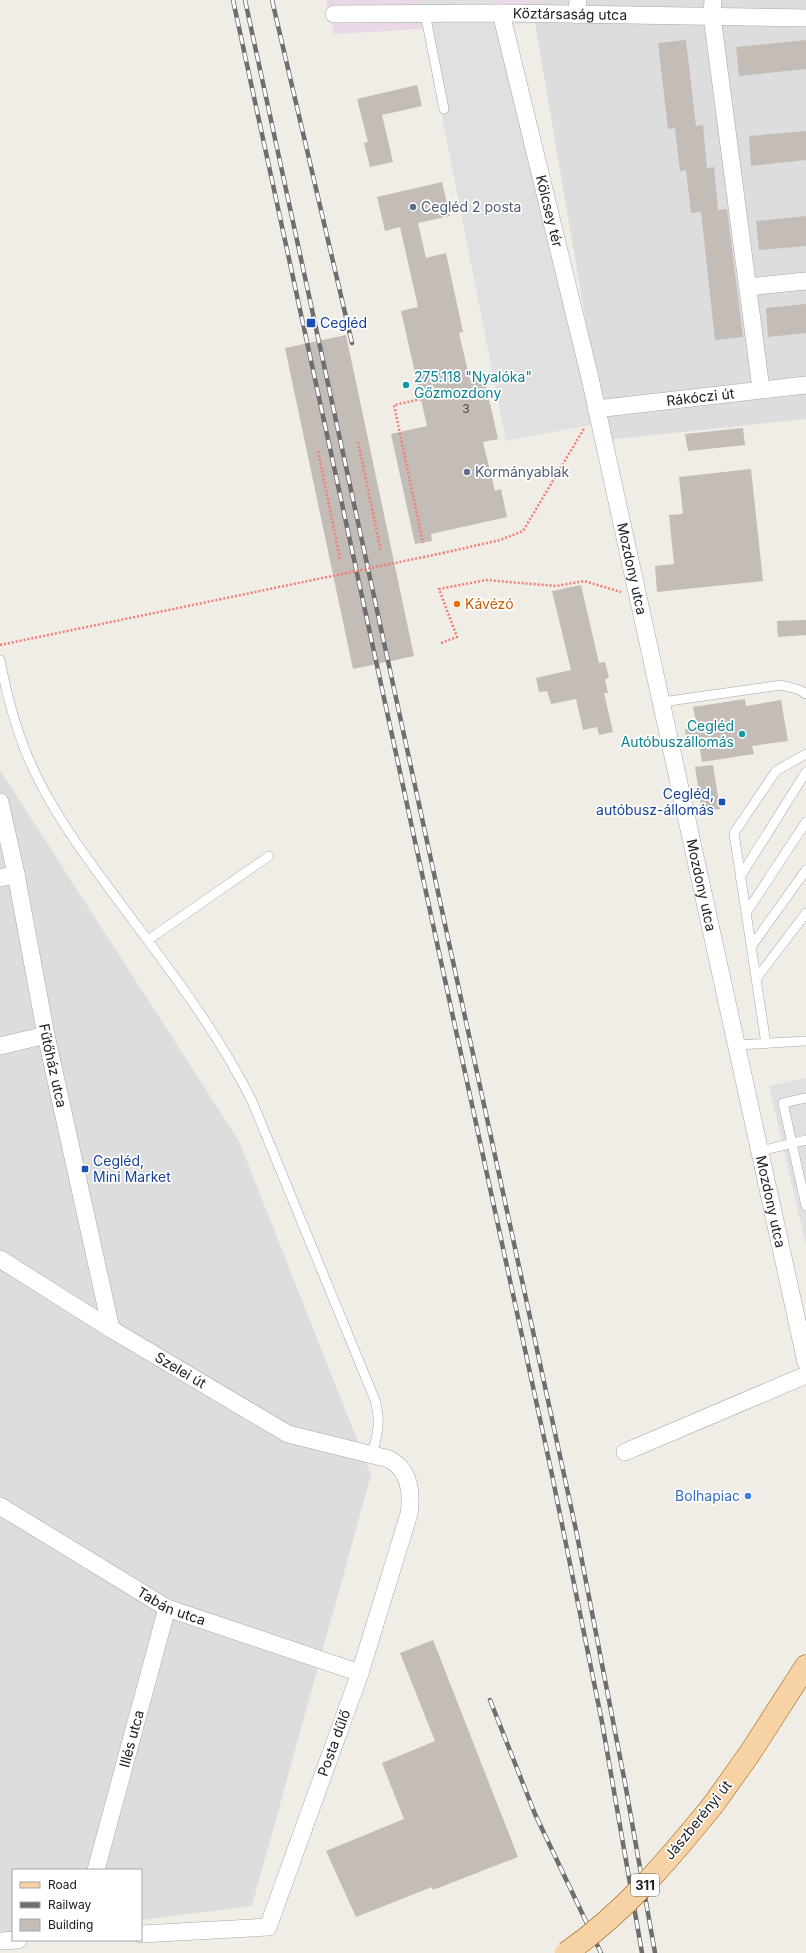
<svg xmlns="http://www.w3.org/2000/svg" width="806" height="1953" viewBox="0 0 806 1953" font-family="Inter,sans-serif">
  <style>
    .residential { fill: #dedddd }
    .industrial { fill: #e9d9e6 }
    .parking { fill: #e0e0e0 }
    .building { fill: #c4bcb6 }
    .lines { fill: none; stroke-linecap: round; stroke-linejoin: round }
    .lane-casing { stroke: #a7a7a7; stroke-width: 10 }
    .street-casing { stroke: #a7a7a7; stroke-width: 18 }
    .primary-casing { stroke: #946208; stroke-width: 23 }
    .path { stroke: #f37f74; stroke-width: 2.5; stroke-dasharray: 2 2; stroke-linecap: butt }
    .lane { stroke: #fff; stroke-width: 9 }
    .street { stroke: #fff; stroke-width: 17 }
    .primary { stroke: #f7d2a4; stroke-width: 22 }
    .rail-casing { stroke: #6e6e6e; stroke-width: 4.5 }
    .rail { stroke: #fff; stroke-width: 3; stroke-dasharray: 9; stroke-linecap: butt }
    .primary-bridge-casing { stroke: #946208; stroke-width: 23; stroke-linecap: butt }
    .path-bridge { stroke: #f37f74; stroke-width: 2.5; stroke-dasharray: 2 2; stroke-linecap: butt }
    .primary-bridge { stroke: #f7d2a4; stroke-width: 22 }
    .service-dot { fill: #5c6f8a; stroke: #fff; stroke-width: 1.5 }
    .transit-dot { fill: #1a4fb4; stroke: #fff; stroke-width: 1.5 }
    .culture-dot { fill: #0f9aa8; stroke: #fff; stroke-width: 1.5 }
    .food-dot { fill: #e8710a; stroke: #fff; stroke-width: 1.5 }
    .shop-dot { fill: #3f7fe0; stroke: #fff; stroke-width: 1.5 }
    .labels { text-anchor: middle; stroke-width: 3.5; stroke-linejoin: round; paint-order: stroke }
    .number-label { font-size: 12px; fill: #494746 }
    .shield { fill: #fff; stroke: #636363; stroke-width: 1 }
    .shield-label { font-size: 13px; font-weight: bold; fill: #202020 }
    .street-label { font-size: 14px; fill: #202020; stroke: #fff }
    .service-label { font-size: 14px; fill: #4e5e75; stroke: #fff; text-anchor: start }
    .transit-label { font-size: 14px; fill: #164399; stroke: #fff; text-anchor: start }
    .culture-label { font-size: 14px; fill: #0d838f; stroke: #fff; text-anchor: start }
    .food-label { font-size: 14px; fill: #c56008; stroke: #fff; text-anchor: start }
    .shop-label { font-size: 14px; fill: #366cbe; stroke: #fff; text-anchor: end }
  </style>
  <rect width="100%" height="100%" fill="#f0ede7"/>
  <path class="residential" d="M537,0H806V419L606,440L535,23Z
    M0,770L239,1141L371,1475L252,1906L141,1920V1870H13V1936L0,1937Z"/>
  <path class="industrial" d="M326,0H537L535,23L334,34Z"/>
  <path class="parking" d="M419,0H489L595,424L506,441Z
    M806,1078V1246L769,1086Z"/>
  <path class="building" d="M686,40L696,126L703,125L707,168L714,167L718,210L727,209L743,337L715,340L701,212L691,213L686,170L680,171L675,128L668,129L658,43Z
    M806,40V69L739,76L736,47Z
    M417,85L422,106L382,115L393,162L370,167L364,143L368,142L357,99Z
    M806,131V160L751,166L749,136Z
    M442,182L450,216L418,223L426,258L446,253L463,332L459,333L470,380L484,377L498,439L483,442L495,491L501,489L507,517L431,534L432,541L415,544L391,434L427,426L401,311L418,307L400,227L385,231L377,197Z
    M806,216V246L759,250L756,221Z
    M806,304V333L768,337L766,308Z
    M346,335L414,656L353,669L285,348Z
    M743,428L745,445L688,451L685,434Z
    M751,469L763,581L657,592L655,566L674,564L669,515L683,514L679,477Z
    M581,585L599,663L605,662L609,678L605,679L608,693H604L613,732L599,735L597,727L583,730L576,699L551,704L547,691L539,692L536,678L571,670L552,591Z
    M806,620V635L778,637L777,621Z
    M745,699L746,706L781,700L788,741L752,746L754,754L702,762L699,743L687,745L685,729L697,727L693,707Z
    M713,765L720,809L702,811L695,767Z
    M433,1640L518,1857L433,1890L432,1887L356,1917L326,1851L404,1819L382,1763L435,1741L400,1653Z"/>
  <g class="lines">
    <defs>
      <path id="lane" d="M425,13L444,109
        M0,660C7,696 16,731 31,764C54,816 90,862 123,907C170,970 217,1031 252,1101L375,1400C381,1421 378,1433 372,1455
        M662,702L781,685L800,690L806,694
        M740,877L806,772
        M746,913L806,822
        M148,940L269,856
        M751,947L806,870
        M756,979L806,913
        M766,1044L734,833L776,771L806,754
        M737,1045L806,1041
        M806,1098L783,1103L806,1206
        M760,1151L806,1140"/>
      <g id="street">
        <path d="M713,0L712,16L761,389"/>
        <path id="s1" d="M501,13L590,378L806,1362"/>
        <path id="s2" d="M334,14L501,13L806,18"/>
        <path d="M577,15L578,0"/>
        <path d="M748,287L806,281"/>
        <path id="s3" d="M596,409L806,385"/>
        <path id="s4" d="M0,802L16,874L46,1035L111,1329"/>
        <path d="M0,878L16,874"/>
        <path d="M0,1046L46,1035"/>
        <path id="s5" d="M0,1259L111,1329L288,1434L389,1459C410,1470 412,1493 409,1514L360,1673L268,1927L141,1934"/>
        <path d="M625,1452L806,1375"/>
        <path id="s6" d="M0,1506L167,1608L360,1673"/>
        <path id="s7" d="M96,1870L167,1608"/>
        <path d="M0,1941L18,1940"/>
      </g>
      <path id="primary" d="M713,1805L750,1753L806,1666"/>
    </defs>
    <use href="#lane" class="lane-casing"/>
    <use href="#street" class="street-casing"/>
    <use href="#primary" class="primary-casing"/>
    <path class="path" d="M421,399L394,405L423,543
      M358,442L381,551
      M318,451L340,559
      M443,553L500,540L523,531L585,427
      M441,643L457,637L439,589L486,580L556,586L584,581L621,592"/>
    <use href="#lane" class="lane"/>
    <use href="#street" class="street"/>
    <use href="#primary" class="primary"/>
    <defs>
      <path id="rail" d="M233,0L551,1470L602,1722L642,1953
        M245,0L576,1530L625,1783L655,1953
        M272,0L352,343
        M490,1700L535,1814L601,1953"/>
    </defs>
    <use href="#rail" class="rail-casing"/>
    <use href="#rail" class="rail"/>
    <defs>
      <path id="primary-bridge" d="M566,1953C624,1913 669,1859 713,1805"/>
    </defs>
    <use href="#primary-bridge" class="primary-bridge-casing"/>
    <path class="path-bridge" d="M0,645L443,553"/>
    <use href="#primary-bridge" class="primary-bridge"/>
  </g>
  <g class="service-dot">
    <circle cx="413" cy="207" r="4"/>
    <circle cx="467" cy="472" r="4"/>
  </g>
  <g class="transit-dot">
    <rect x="306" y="318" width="10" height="10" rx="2"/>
    <rect x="718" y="798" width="8" height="8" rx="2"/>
    <rect x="81" y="1165" width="8" height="8" rx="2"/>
  </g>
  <g class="culture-dot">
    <circle cx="406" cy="385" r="4"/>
    <circle cx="742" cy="734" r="4"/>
  </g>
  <circle class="food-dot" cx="457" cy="604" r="4"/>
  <circle class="shop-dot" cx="748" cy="1496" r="4"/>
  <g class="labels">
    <g class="number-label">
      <text x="466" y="413">3</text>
    </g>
    <rect class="shield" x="631" y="1874" width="28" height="22" rx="3"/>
    <g class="shield-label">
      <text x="645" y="1890">311</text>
    </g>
    <g class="street-label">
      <text dy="5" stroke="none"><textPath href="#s2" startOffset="236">Köztársaság utca</textPath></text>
      <text dy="5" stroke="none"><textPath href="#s1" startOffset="204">Kölcsey tér</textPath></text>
      <text dy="5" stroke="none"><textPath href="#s3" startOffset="105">Rákóczi út</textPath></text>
      <text dy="5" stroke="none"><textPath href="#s1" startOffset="571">Mozdony utca</textPath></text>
      <text dy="5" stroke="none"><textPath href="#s1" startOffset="895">Mozdony utca</textPath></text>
      <text dy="5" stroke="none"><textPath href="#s4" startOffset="269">Fűtőház utca</textPath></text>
      <text dy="5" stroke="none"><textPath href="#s1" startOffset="1219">Mozdony utca</textPath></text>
      <text dy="5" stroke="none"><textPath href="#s5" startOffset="212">Szelei út</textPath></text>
      <text dy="5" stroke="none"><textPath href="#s6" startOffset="199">Tabán utca</textPath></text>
      <text dy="5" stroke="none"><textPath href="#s7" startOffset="136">Illés utca</textPath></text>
      <text transform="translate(334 1743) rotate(-70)" y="5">Posta dűlő</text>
      <text transform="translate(698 1820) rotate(-51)" y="5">Jászberényi út</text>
    </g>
    <g class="service-label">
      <text x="421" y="212">Cegléd 2 posta</text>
      <text x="475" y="477">Kormányablak</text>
    </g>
    <g class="transit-label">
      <text x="320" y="328">Cegléd</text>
      <text x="714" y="799" text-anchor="end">Cegléd,<tspan x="714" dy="16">autóbusz-állomás</tspan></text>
      <text x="93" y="1166">Cegléd,<tspan x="93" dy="16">Mini Market</tspan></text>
    </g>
    <g class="culture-label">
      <text x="414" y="382">275.118 "Nyalóka"<tspan x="414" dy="16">Gőzmozdony</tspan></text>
      <text x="734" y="731" text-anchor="end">Cegléd<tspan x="734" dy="16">Autóbuszállomás</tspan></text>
    </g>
    <g class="food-label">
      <text x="465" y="609">Kávézó</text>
    </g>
    <g class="shop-label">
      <text x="740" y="1501">Bolhapiac</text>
    </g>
  </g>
  <rect x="12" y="1869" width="130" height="72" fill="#ffffff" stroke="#a6a6a6"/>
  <rect x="20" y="1882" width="20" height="6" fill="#f7d2a4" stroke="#a6a6a6"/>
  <text x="48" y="1889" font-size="12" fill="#202020">Road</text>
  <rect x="20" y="1902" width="20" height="6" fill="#6e6e6e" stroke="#a6a6a6"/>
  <text x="48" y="1909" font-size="12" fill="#202020">Railway</text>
  <rect x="20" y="1919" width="20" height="12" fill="#c4bcb6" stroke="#a6a6a6"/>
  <text x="48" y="1929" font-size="12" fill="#202020">Building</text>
</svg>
